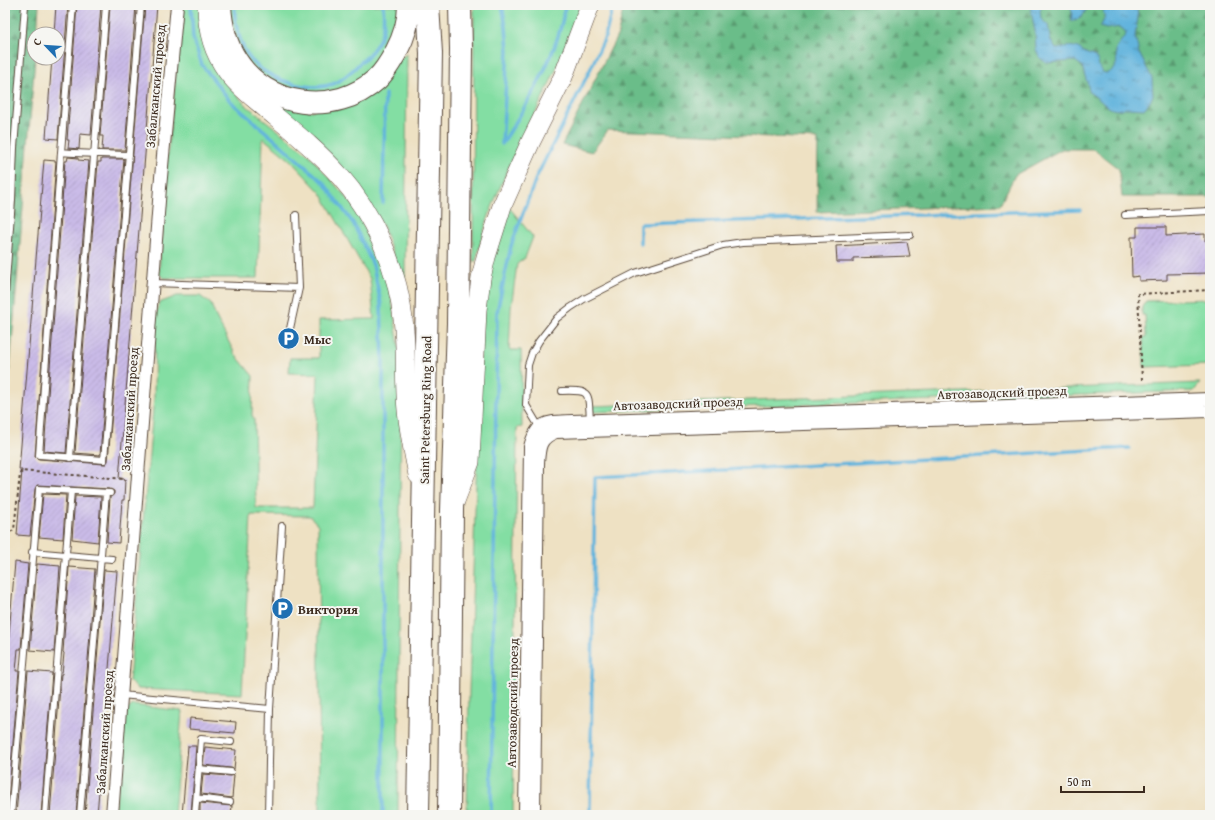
<svg xmlns="http://www.w3.org/2000/svg" width="1215" height="820" viewBox="0 0 1215 820" font-family="'Gentium Book Plus',serif">
  <style>
    .grass { fill: #83dea3; stroke: #5f8460 }
    .forest { fill: url(#forest-firs); stroke: #527454 }
    .water { fill: url(#water-ripples); stroke: #4e6f7e }
    .lines { fill: none; stroke-linecap: round; stroke-linejoin: round }
    .stream { stroke: #62b4dd; stroke-width: 3.5 }
    .building { fill: url(#building-hatch) }
    .service-casing { stroke: #564537; stroke-width: 8 }
    .minor-casing { stroke: #564537; stroke-width: 14 }
    .primary-casing { stroke: #564537; stroke-width: 20 }
    .motorway-casing { stroke: #564537; stroke-width: 24 }
    .path { stroke: #564537; stroke-width: 2; stroke-dasharray: 3 3; stroke-linecap: butt }
    .service { stroke: #fff; stroke-width: 6 }
    .minor { stroke: #fff; stroke-width: 12 }
    .primary { stroke: #fff; stroke-width: 19 }
    .motorway { stroke: #fff; stroke-width: 22 }
    .labels { text-anchor: middle; stroke-width: 4; stroke-linejoin: round; paint-order: stroke }
    .street-label { font-size: 13px; fill: #3b2a1e; stroke: #f6f6f2 }
    .poi-label { font-size: 13px; font-weight: bold; fill: #3b2a1e; stroke: #f6f6f2; text-anchor: start }
  </style>
  <defs>
    <pattern id="forest-firs" width="22" height="20" patternUnits="userSpaceOnUse"><rect width="22" height="20" fill="#6abd89"/><path d="M5 1l3.5 6h-7zM16 11l3.5 6h-7z" fill="#589a6f"/></pattern>
    <pattern id="water-ripples" width="26" height="14" patternUnits="userSpaceOnUse"><rect width="26" height="14" fill="#62b4dd"/><path d="M2 4q2-2 4 0t4 0M15 11q2-2 4 0t4 0" fill="none" stroke="#5293b3"/></pattern>
    <pattern id="building-hatch" width="6" height="6" patternUnits="userSpaceOnUse"><rect width="6" height="6" fill="#cabbe8"/><path d="M-1 1l2-2M0 6l6-6M5 7l2-2" fill="none" stroke="#aea1c7"/></pattern>
  </defs>
  <rect width="100%" height="100%" fill="#f6f6f2"/>
  <filter id="ink" filterUnits="userSpaceOnUse"><feTurbulence type="fractalNoise" baseFrequency=".025" numOctaves="2"/><feDisplacementMap in="SourceGraphic" scale="8" xChannelSelector="R" yChannelSelector="G"/><feConvolveMatrix kernelMatrix="1 2 1 2 8 2 1 2 1" color-interpolation-filters="sRGB"/></filter>
  <filter id="wash" filterUnits="userSpaceOnUse"><feTurbulence type="fractalNoise" baseFrequency=".012" numOctaves="4" result="noise"/><feDisplacementMap in="SourceGraphic" scale="16" xChannelSelector="R" yChannelSelector="G"/><feGaussianBlur stdDeviation="0.9" result="paint"/><feColorMatrix in="noise" values="0 0 0 0 0 0 0 0 0 0 0 0 0 0 0 0 0 1.4 0 .05"/><feComposite in="paint" operator="in"/></filter>
  <g filter="url(#wash)">
    <rect width="100%" height="100%" fill="#eee1c3"/>
    <path class="grass" d="M183,5H200L226,83L247,106L308,154L355,207L389,281L401,361L398,815H320L318,525L310,516L251,515L242,694L138,689L129,681L154,398L155,319L159,303L177,296H200L211,304L215,315L235,354L253,376L252,415L254,419L256,508H313L318,374L289,373L290,358H319V320L374,319L370,279L321,193L290,160L263,138L258,278H164L159,274L165,181Z
      M227,5H402L390,52L366,77L339,91L311,95L284,88L261,76L240,55Z
      M474,5H581C572,29 564,53 553,76C525,137 490,195 476,261H473Z
      M407,54L405,277H401L383,226L273,102L312,111Z
      M508,206L533,237L525,258L517,264L511,308L509,350H521L522,427L517,428L513,815H467L469,692L481,332L488,271Z
      M1210,299V365L1144,367L1143,337H1146L1145,315H1142V307L1146,301Z
      M1200,383L1194,391L594,412L591,410V406Z
      M133,705L182,711L174,815H115L124,712Z"/>
    <path class="forest" d="M10,5H39L37,34H34L35,58L5,429V63Z
      M624,5H1210V197H1122L1119,169L1093,149H1062L1015,175L1000,205L817,212L818,139L608,130L592,152L562,145L618,34Z"/>
    <path class="water" d="M1030,5H1044L1040,10L1041,19L1048,25L1051,41L1056,49C1063,49 1067,45 1075,47C1080,48 1083,52 1088,54C1090,55 1093,55 1094,56C1101,60 1096,72 1106,73C1109,73 1112,71 1114,68C1119,62 1115,57 1116,50C1117,45 1123,39 1126,34L1124,30L1120,27L1107,29L1099,27C1103,22 1106,19 1103,12L1106,5H1137L1138,18L1135,36L1139,53L1152,78L1153,95L1150,102L1144,109C1138,109 1133,108 1127,108C1119,109 1117,112 1108,107C1102,103 1097,97 1090,93L1082,66L1075,61L1046,63L1040,58L1036,50L1035,32Z
      M1070,5H1089L1082,17L1075,21L1071,20L1072,12Z"/>
    <g class="lines">
      <path class="stream" d="M191,5L193,38L202,65L231,102L281,145L324,183L353,223L373,265L381,304L383,362V815
        M235,5C233,21 241,48 251,60C268,79 308,93 333,84C341,81 353,70 359,64C380,46 386,33 383,5
        M502,5L506,27L508,51L502,144C527,105 560,51 565,5
        M383,203L385,94
        M640,243V224L1080,210
        M491,815L497,312L511,246L536,178L590,70L605,37L613,5
        M590,815L595,477L1129,448"/>
    </g>
    <g id="blocks">
      <path class="building" d="M56,5H68L58,139L46,138L52,58H58V34H54Z
        M77,5H101L91,135L80,134L79,149L68,148L69,140H67Z
        M110,5H136L125,150H102L103,136H100Z
        M145,5H157L119,479H125L124,500H122L119,543L107,542L110,497L114,494V491L110,489L37,485L35,489L30,536L17,535L22,470H19L44,160L56,161L35,457L39,459L104,464H106L108,461Z
        M68,157L78,158V160L89,161L66,453L44,451L65,161H67Z
        M101,159H124L100,455L75,453L98,162H101Z
        M1137,227H1166V236L1205,234V241H1210V273L1167,274V280L1139,281V276L1132,277L1131,237H1137Z
        M907,242L910,256L853,258V262H837L836,246Z
        M43,494L66,495L63,539L39,537Z
        M75,496L101,497L98,542L72,539Z
        M15,562L28,564L21,649H18L16,671H19L7,815H5V683Z
        M37,564L60,566L54,652L30,650Z
        M69,567L95,569L76,815H50L61,674H62L64,653L63,652Z
        M104,570L117,571L97,815H85Z
        M28,671L52,673L41,815H16Z
        M190,718L236,722L235,733L189,729Z
        M188,746H196L191,815H182Z
        M205,747L236,750L234,769L231,768L203,765Z
        M203,774L231,776L234,775L232,798L201,794Z
        M200,803L232,806L231,815H200Z"/>
    </g>
  </g>
  <g filter="url(#ink)">
    <use href="#blocks" fill-opacity="0" stroke="#564537" stroke-width="1"/>
    <g class="lines">
      <defs>
        <path id="service" d="M73,5L61,152L39,455L104,460L141,5
          M61,152C84,154 106,154 129,155
          M1125,215L1210,211
          M153,283L299,288
          M5,295L12,200L14,148L25,5
          M289,333L299,288L296,215
          M562,391C592,390 588,392 590,420
          M541,430L526,405L528,365L532,353L539,341L557,318L570,308L584,299L635,273L723,245L743,242L910,235
          M70,458L106,5
          M32,552L112,559
          M121,695L270,709
          M199,769L231,772
          M197,798L230,802
          M11,815L39,489L110,493
          M45,815L71,491
          M80,815L106,493
          M195,815L201,739L231,742
          M268,815L270,709L282,526"/>
        <path id="minor" d="M112,815L160,188L177,5
          M525,815L530,447C537,420 548,422 572,421L1210,399
          M534,815L538,464C539,448 539,438 556,432L1210,411"/>
        <path id="primary" d="M207,5C207,28 213,52 227,71C236,84 250,95 263,106C289,128 317,150 339,175C373,213 398,269 403,319C407,349 404,380 407,410C409,432 414,454 418,475
          M455,501L470,462L477,310L481,278L486,257L502,206L531,141L563,77L590,5"/>
        <path id="motorway" d="M220,5C221,24 225,43 236,60C266,108 335,117 377,79C385,72 391,61 396,52C404,37 409,22 409,5
          M418,815L431,53L428,5
          M449,815L452,510L458,323L461,49L460,5"/>
      </defs>
      <use href="#service" class="service-casing"/>
      <use href="#minor" class="minor-casing"/>
      <use href="#primary" class="primary-casing"/>
      <use href="#motorway" class="motorway-casing"/>
      <path class="path" d="M1142,380L1138,294L1210,290
        M5,533H8L14,530L20,474L21,471L125,479L126,481"/>
      <use href="#service" class="service"/>
      <use href="#minor" class="minor"/>
      <use href="#primary" class="primary"/>
      <use href="#motorway" class="motorway"/>
    </g>
  </g>
  <defs>
    <symbol id="parking-disc" viewBox="-11 -11 22 22"><circle r="9.5" fill="#1f6fb2" stroke="#f6f6f2"/><path d="M-3.5-5.5H1a3.5 3.5 0 0 1 0 7H-1V5.5H-3.5ZM-1-3.4V-.6H.8a1.4 1.4 0 0 0 0-2.8Z" fill="#fff"/></symbol>
  </defs>
  <g fill-rule="evenodd">
    <use href="#parking-disc" x="276" y="326" width="25" height="25"/>
    <use href="#parking-disc" x="270" y="596" width="25" height="25"/>
  </g>
  <g class="labels">
    <g class="street-label">
      <text transform="translate(155 86) rotate(-85)" y="5">Забалканский проезд</text>
      <text transform="translate(1002 392) rotate(-2)" y="5">Автозаводский проезд</text>
      <text transform="translate(678 403) rotate(-2)" y="5">Автозаводский проезд</text>
      <text transform="translate(129 409) rotate(-86)" y="5">Забалканский проезд</text>
      <text transform="translate(425 410) rotate(-89)" y="5">Saint Petersburg Ring Road</text>
      <text transform="translate(512 703) rotate(-89)" y="5">Автозаводский проезд</text>
      <text transform="translate(104 732) rotate(-86)" y="5">Забалканский проезд</text>
    </g>
    <g class="poi-label">
      <text x="304" y="344">Мыс</text>
      <text x="298" y="614">Виктория</text>
    </g>
  </g>
  <rect width="1215" height="820" fill="none" stroke="#f6f6f2" stroke-width="20"/>
  <g transform="translate(46 46) rotate(295)"><circle r="19" fill="#f6f6f2" stroke="#aba49d"/>
  <path d="M0-3L7 15L0 10L-7 15Z" fill="#1f6fb2"/>
  <text y="-6" font-size="11" font-weight="bold" text-anchor="middle" fill="#3b2a1e">С</text>
  </g>
  <path d="M1061 786v6h83v-6" fill="none" stroke="#3b2a1e" stroke-width="2"/>
  <text x="1067" y="786" font-size="12" fill="#3b2a1e" stroke="#f6f6f2" stroke-width="3" paint-order="stroke">50 m</text>
</svg>
